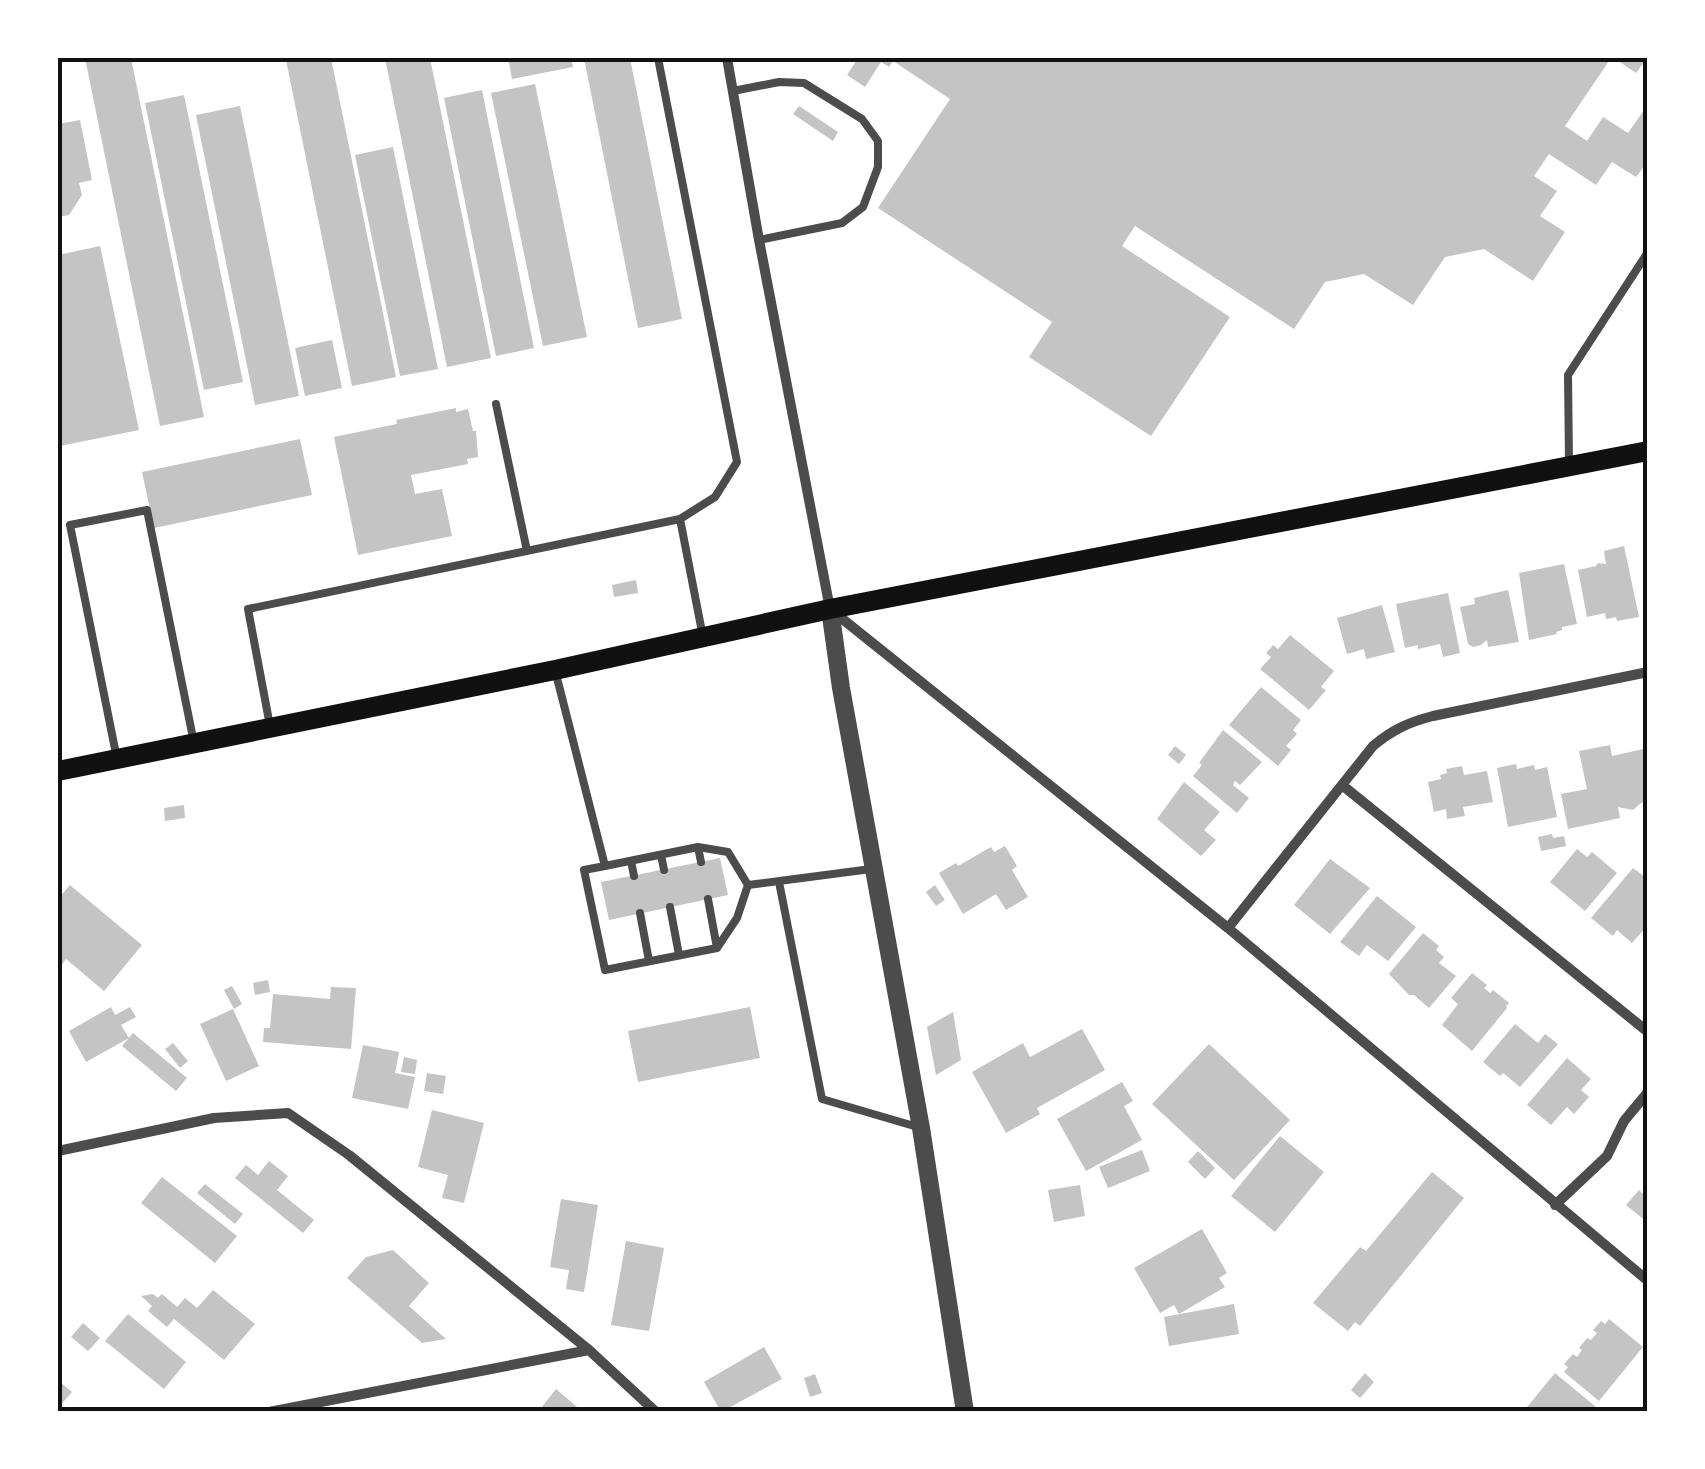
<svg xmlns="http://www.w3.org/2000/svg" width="1705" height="1469" viewBox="0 0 1705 1469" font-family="Manrope,sans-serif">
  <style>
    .building { fill: #c4c4c4 }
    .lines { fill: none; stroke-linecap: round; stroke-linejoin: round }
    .service { stroke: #4c4c4c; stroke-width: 8 }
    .minor { stroke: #4c4c4c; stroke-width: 10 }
    .tertiary { stroke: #4c4c4c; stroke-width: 18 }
    .secondary { stroke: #111; stroke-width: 20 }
    .neatline { fill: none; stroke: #111; stroke-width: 4 }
  </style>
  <rect width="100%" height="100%" fill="#fff"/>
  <path class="building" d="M85,58H131L204,417L160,426Z
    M297,58H331L396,377L352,386L286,60Z
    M385,58H430L491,358L447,367Z
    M508,58H571L573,67L512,79Z
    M584,58H630L682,319L638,328Z
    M858,58H1611L1565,126L1587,141L1603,117L1628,133L1644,110L1648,112V161L1636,177L1612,162L1596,185L1549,154L1534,176L1557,191L1540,216L1565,232L1533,281L1484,249L1445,257L1413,305L1364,274L1325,282L1294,329L1135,226L1122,246L1230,317L1151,436L1029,357L1052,322L878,208L950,99L893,61L889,67L881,62L865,87L847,75Z
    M1614,58H1647L1636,73Z
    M535,84L587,337L543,346L491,93Z
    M482,90L534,348L496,356L444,98Z
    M184,95L243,382L204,390L145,103Z
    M240,106L299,396L255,405L196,115Z
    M799,106L838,132L833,141L793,114Z
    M80,120L92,180L79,183L82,195L69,215L58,217V124Z
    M393,147L438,369L400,376L355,155Z
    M100,246L139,430L60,446L58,434V255Z
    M332,340L342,388L305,396L295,348Z
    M456,408V412L468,409L473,431H476L478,457L467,459L468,464L411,475L415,494L442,489L452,536L358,555L334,437L397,424L396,420Z
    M300,439L312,495L154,528L142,472Z
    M1624,546L1639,617L1617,621L1616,617L1606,619L1605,613L1587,617L1578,570L1596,566L1598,563L1606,564L1604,551Z
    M1564,564L1577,624L1562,627V630L1556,632L1557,634L1529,640L1519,573Z
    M636,580L638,593L614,597L612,585Z
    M1508,590L1519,642L1488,647L1487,640L1481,645L1473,647L1468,644L1460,607L1475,604L1474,598Z
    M1448,593L1460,653L1443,657L1440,644L1418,649V645L1405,648L1396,604Z
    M1382,605L1395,652L1366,659L1364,649L1347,654L1337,618Z
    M1290,635L1334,671L1321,687L1326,690L1309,710L1260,669L1271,657L1266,653L1273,645L1278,649Z
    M1261,687L1301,720L1293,730L1297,734L1286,746L1291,750L1278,766L1229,725Z
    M1223,730L1262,762L1240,785L1235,781L1233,785L1249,798L1237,813L1193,776L1202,765L1199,763Z
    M1610,745L1612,756L1648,748V801L1641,803L1633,810L1618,807L1620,818L1568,829L1561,794L1587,789L1579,751Z
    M1175,746L1186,755L1179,764L1168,755Z
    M1516,764L1517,769L1534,765L1535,770L1547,767L1557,817L1508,827L1497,768Z
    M1462,766L1464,775L1487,771L1493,802L1463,807L1465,816L1447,819L1446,809L1434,812L1428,782L1441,779L1440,775L1447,773L1446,769Z
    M1184,782L1220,812L1204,830L1216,840L1201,856L1157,819Z
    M184,805L185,818L165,821L164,808Z
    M1552,834L1553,838L1564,836L1566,846L1541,851L1538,837Z
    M1005,846L1017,866L1012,870L1028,897L1006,910L996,894L963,914L939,873L956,863L958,866L991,847L994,852Z
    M1577,849L1587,857L1592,852L1617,873L1585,911L1550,882Z
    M720,858L728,895L609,920L601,882Z
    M1330,859L1370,888L1330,934L1294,905Z
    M1633,868L1648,879V925L1632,943L1617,930L1613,936L1591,918Z
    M70,885L142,945L104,991L66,959L58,970V899Z
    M935,885L945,900L936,906L926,892Z
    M1377,896L1416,927L1388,961L1367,945L1359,956L1340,942Z
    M1423,933L1439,946L1436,950L1444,957L1439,963L1456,976L1429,1008L1414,995H1409L1389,974Z
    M1472,973L1487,985L1484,988L1490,993L1493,990L1509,1003L1506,1006L1507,1008L1472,1051L1442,1025L1458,1004L1451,998Z
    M268,980L270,992L255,995L253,983Z
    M232,986L242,1004L234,1009L224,990Z
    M331,987L356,988L351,1049L263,1042L264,1028H270L273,994L330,999Z
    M111,1007L115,1015L130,1007L136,1017L121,1025L129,1038L86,1062L69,1031Z
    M750,1007L760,1058L638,1082L628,1031Z
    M233,1009L259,1066L226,1081L200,1024Z
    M953,1012L961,1060L936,1075L927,1027Z
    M1515,1024L1538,1043L1545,1034L1558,1044L1520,1087L1503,1073L1500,1076L1483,1062Z
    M1082,1029L1105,1070L1037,1108L1040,1114L1006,1133L972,1072L1023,1043L1030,1057Z
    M133,1033L187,1078L176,1091L122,1046Z
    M173,1043L188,1061L180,1068L165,1049Z
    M1209,1044L1290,1120L1234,1180L1152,1104Z
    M363,1045L399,1052L395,1073L415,1077L408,1109L352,1098Z
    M404,1057L417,1060L415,1074L401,1072Z
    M1567,1058L1591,1079L1581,1090L1589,1097L1574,1114L1567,1107L1551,1125L1527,1105Z
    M427,1073L446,1076L443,1094L424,1091Z
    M1122,1082L1133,1101L1124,1106L1142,1140L1086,1171L1057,1119Z
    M432,1110L484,1123L464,1203L442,1198L448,1175L418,1167Z
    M1280,1136L1324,1172L1275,1232L1231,1196Z
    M1142,1150L1150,1171L1108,1188L1099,1167Z
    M1198,1151L1215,1168L1205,1179L1188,1162Z
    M269,1161L288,1176L277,1190L314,1220L303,1233L235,1178L246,1165L258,1175Z
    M1432,1172L1464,1198L1360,1326L1355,1322L1348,1331L1313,1303L1360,1247L1366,1251Z
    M162,1177L237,1236L215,1263L141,1203Z
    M205,1184L243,1214L235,1224L197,1193Z
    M1080,1185L1085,1216L1054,1222L1048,1190Z
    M1648,1188V1223L1626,1205L1639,1190L1643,1194Z
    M561,1199L598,1205L584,1292L566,1289L569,1270L550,1267Z
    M1202,1229L1227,1273L1219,1278L1225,1287L1179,1314L1174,1305L1160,1313L1134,1268Z
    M626,1241L664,1248L649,1331L611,1325Z
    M393,1250L429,1283L409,1306L446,1339L422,1343L347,1278L366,1257Z
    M213,1290L255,1324L224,1360L174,1319L167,1327L148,1311L152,1306L141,1296L153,1294L158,1298L162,1294L177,1307L185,1298L197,1308Z
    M1234,1304L1239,1334L1169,1346L1164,1317Z
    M128,1314L186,1362L164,1389L105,1341Z
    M1609,1319L1643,1347L1599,1401L1564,1372L1568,1367L1564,1364L1573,1354L1577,1357L1582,1350L1579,1348L1587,1338L1591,1340L1597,1333L1593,1330L1601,1321L1605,1324Z
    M83,1323L100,1338L88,1351L71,1337Z
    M764,1347L782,1379L721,1412L704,1382Z
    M1365,1373L1374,1382L1360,1398L1351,1390Z
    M1555,1373L1596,1407L1591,1412H1523Z
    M815,1374L822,1393L810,1397L804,1378Z
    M58,1380L72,1392L58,1408Z
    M556,1389L583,1412H538Z"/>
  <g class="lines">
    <path class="service" d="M658,58L737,462L715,497L680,519L703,637
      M733,91L779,82L804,83L862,119L878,141V167L863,207L842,223L759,240
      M496,404L527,551
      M1569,464L1568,375L1648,252
      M556,674L605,866L698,847L728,852L748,885L871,869
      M270,726L248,609L680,519
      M117,759L70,525L147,510L194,743
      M698,847L701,862
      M661,855L664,870
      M631,861L634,876
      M605,866L584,870L605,970L717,948L737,918L748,885
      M779,882L822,1099L921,1128
      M708,899L717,948
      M670,907L679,955
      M640,913L649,961"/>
    <path class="minor" d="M727,58L759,240L830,609L1228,928L1648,1281
      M1342,785L1648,1032
      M1228,928L1373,746C1392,730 1409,722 1433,716L1648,672
      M58,1151L214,1118L288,1113L349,1155L589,1350L656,1412
      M1555,1205L1607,1156L1624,1121L1648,1092
      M269,1412L589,1350"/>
    <path class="tertiary" d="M830,609L841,688L921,1128L965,1412"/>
    <path class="secondary" d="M58,771L555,670L830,609L1648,451"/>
  </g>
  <rect width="1705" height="1469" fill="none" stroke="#ffffff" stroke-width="120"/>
  <rect x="60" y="60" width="1585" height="1349" class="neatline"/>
</svg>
